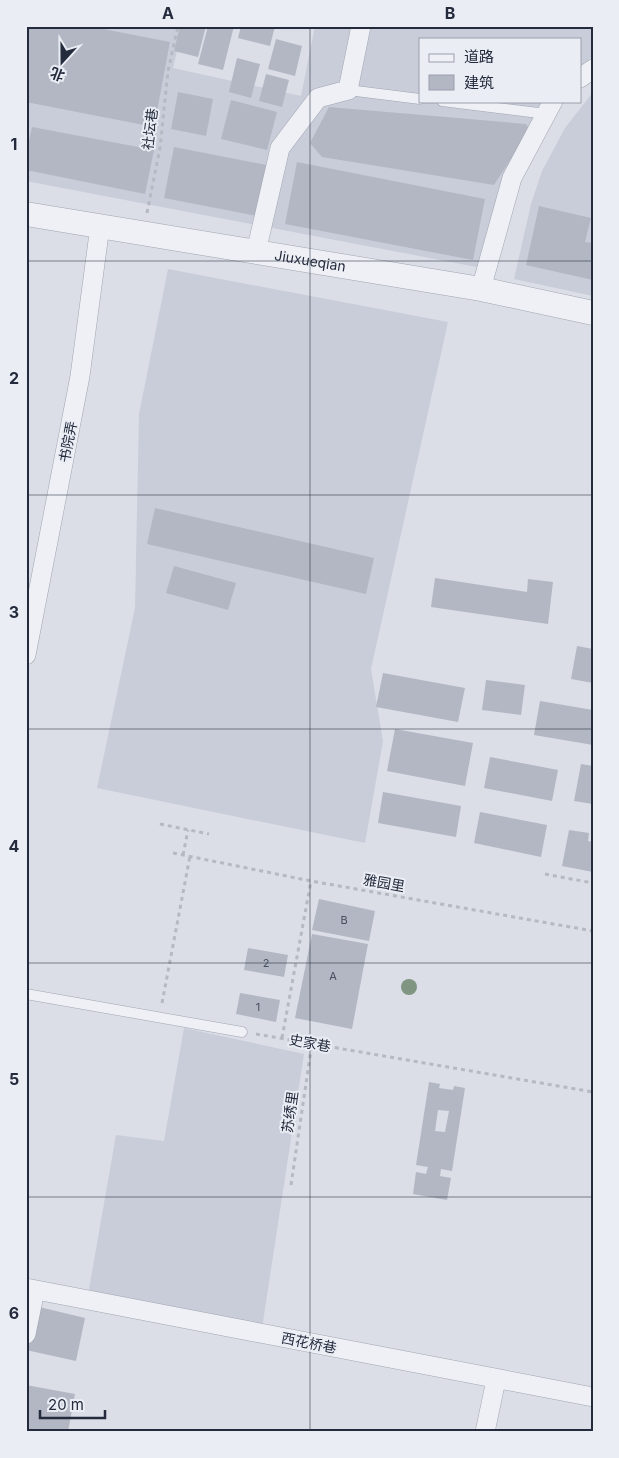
<svg xmlns="http://www.w3.org/2000/svg" width="619" height="1458" viewBox="0 0 619 1458" font-family="Inter,'Noto Sans SC',sans-serif">
  <style>
    .built { fill: #c9cdd9 }
    .building { fill: #b2b7c3; fill-rule: evenodd }
    .lines { fill: none; stroke-linecap: round; stroke-linejoin: round }
    .service-casing { stroke: #a0a5b0; stroke-width: 11 }
    .minor-casing { stroke: #a0a5b0; stroke-width: 20 }
    .tertiary-casing { stroke: #a0a5b0; stroke-width: 25 }
    .path { stroke: #b5b9c1; stroke-width: 3; stroke-dasharray: 4 4; stroke-linecap: butt }
    .service { stroke: #eef0f5; stroke-width: 10 }
    .minor { stroke: #eef0f5; stroke-width: 19 }
    .tertiary { stroke: #eef0f5; stroke-width: 24 }
    .tree { fill: #809582 }
    .grid { fill: none; stroke: #242b3d; stroke-width: 1; stroke-opacity: 0.55 }
    .labels { text-anchor: middle; stroke-width: 4; stroke-linejoin: round; paint-order: stroke }
    .number-label { font-size: 11px; fill: #484e5e }
    .street-label { font-size: 14px; fill: #242b3d; stroke: #eaedf4 }
    .neatline { fill: none; stroke: #242b3d; stroke-width: 2 }
    .grid-label { font-size: 16px; text-anchor: middle; font-weight: bold; fill: #242b3d }
  </style>
  <rect width="100%" height="100%" fill="#dbdee6"/>
  <path class="built" d="M26,26H162L182,31L173,68L301,96L315,26H593V56L580,69V39H420V101H550L482,268L26,181Z
    M593,92V296L514,279L531,204L542,171L565,128Z
    M168,269L448,322L371,669L383,741L365,843L97,788L135,608L139,414Z
    M184,1028L304,1054L262,1328L88,1295L116,1135L164,1141Z"/>
  <path class="building" d="M26,26H88L170,42L154,127L26,102Z
    M180,26H206L198,57L174,51Z
    M208,26H234L223,70L198,64Z
    M241,26H275L270,46L238,38Z
    M276,39L302,46L295,76L268,69Z
    M237,58L260,64L251,98L229,92Z
    M266,74L289,80L282,107L259,101Z
    M178,92L213,99L206,136L171,129Z
    M231,100L277,112L267,150L221,139Z
    M329,107L526,124L530,130L494,185L322,157L310,143Z
    M32,127L154,150L145,194L26,170V154Z
    M174,147L272,166L263,217L164,198Z
    M297,162L485,199L473,260L285,224Z
    M539,206L591,218L585,242L593,243V280L526,265Z
    M155,508L374,558L366,594L147,544Z
    M174,566L236,583L228,610L166,593Z
    M435,578L527,592L528,579L553,582L548,624L431,607Z
    M577,646L593,649V683L571,679Z
    M383,673L465,688L458,722L376,707Z
    M486,680L525,685L521,715L482,710Z
    M540,701L593,710V745L534,735Z
    M395,729L473,743L465,786L387,771Z
    M490,757L558,770L552,801L484,788Z
    M581,764L593,766V804L574,801Z
    M383,792L461,806L456,837L378,823Z
    M480,812L547,825L541,857L474,843Z
    M569,830L589,833L588,841L593,842V872L562,866Z
    M319,899L375,911L369,941L312,930Z
    M312,934L368,944L352,1029L295,1018Z
    M248,948L288,955L284,977L244,970Z
    M240,993L280,1000L276,1022L236,1014Z
    M429,1082L440,1084L439,1088L453,1090L454,1086L465,1088L452,1171L441,1169L440,1176L451,1178L447,1200L413,1194L416,1172L426,1174L428,1167L416,1165ZM438,1110L449,1111L445,1132L435,1131Z
    M35,1306L85,1318L76,1361L26,1350Z
    M26,1385L75,1394L68,1432H26Z"/>
  <g class="lines">
    <defs>
      <path id="service" d="M348,90L420,99
        M442,101L547,114
        M26,994L242,1032"/>
      <path id="minor" d="M580,78L593,69
        M256,252L280,148L318,98L348,90L361,26
        M481,289L512,178L553,101
        M26,655L80,376L100,226
        M26,1288L593,1397
        M26,1334L35,1290
        M485,1432L496,1380"/>
      <g id="tertiary">
        <path id="s1" d="M26,214L481,289L593,313"/>
      </g>
    </defs>
    <use href="#service" class="service-casing"/>
    <use href="#minor" class="minor-casing"/>
    <use href="#tertiary" class="tertiary-casing"/>
    <path class="path" d="M147,213L160,148L168,71L178,26
      M160,824L209,834
      M173,853L311,881L593,931
      M183,855L188,830
      M545,874L593,883
      M162,1003L190,856
      M256,1034L593,1092
      M282,1038L311,881
      M291,1185L312,1043"/>
    <use href="#service" class="service"/>
    <use href="#minor" class="minor"/>
    <use href="#tertiary" class="tertiary"/>
  </g>
  <circle class="tree" cx="409" cy="987" r="8"/>
  <path class="grid" d="M310,26V1432M26,261H593M26,495H593M26,729H593M26,963H593M26,1197H593"/>
  <g class="labels">
    <g class="number-label">
      <text x="344" y="924">B</text>
      <text x="266" y="967">2</text>
      <text x="333" y="980">A</text>
      <text x="258" y="1011">1</text>
    </g>
    <g class="street-label">
      <text transform="translate(150 129) rotate(-83)" y="5">社坛巷</text>
      <text dy="5" stroke="none"><textPath href="#s1" startOffset="288">Jiuxueqian</textPath></text>
      <text transform="translate(68 442) rotate(-79)" y="5">书院弄</text>
      <text transform="translate(384 883) rotate(10)" y="5">雅园里</text>
      <text transform="translate(310 1043) rotate(10)" y="5">史家巷</text>
      <text transform="translate(290 1112) rotate(-82)" y="5">苏绣里</text>
      <text transform="translate(309 1343) rotate(11)" y="5">西花桥巷</text>
    </g>
  </g>
  <rect width="619" height="1458" fill="none" stroke="#eaedf4" stroke-width="55"/>
  <rect x="419" y="38" width="162" height="65" fill="#eaedf4" stroke="#9b9fab"/>
  <rect x="429" y="54" width="25" height="8" fill="#eef0f5" stroke="#9b9fab"/>
  <text x="464" y="62" font-size="15" fill="#242b3d">道路</text>
  <rect x="429" y="75" width="25" height="15" fill="#b2b7c3" stroke="#9b9fab"/>
  <text x="464" y="88" font-size="15" fill="#242b3d">建筑</text>
  <g transform="translate(62 62) rotate(201)" stroke="#eaedf4" stroke-width="4" paint-order="stroke">
  <path d="M0-4L9 19L0 12L-9 19Z" fill="#242b3d"/>
  <text y="-8" font-size="14" font-weight="bold" text-anchor="middle" fill="#242b3d">北</text>
  </g>
  <path d="M40 1410v8h65v-8" fill="none" stroke="#242b3d" stroke-width="2.5"/>
  <text x="48" y="1410" font-size="15" fill="#242b3d" stroke="#eaedf4" stroke-width="4" paint-order="stroke">20 m</text>
  <rect x="28" y="28" width="564" height="1402" class="neatline"/>
  <g class="grid-label">
    <text x="168" y="19">A</text>
    <text x="450" y="19">B</text>
    <text x="14" y="150">1</text>
    <text x="14" y="384">2</text>
    <text x="14" y="618">3</text>
    <text x="14" y="852">4</text>
    <text x="14" y="1085">5</text>
    <text x="14" y="1319">6</text>
  </g>
</svg>
